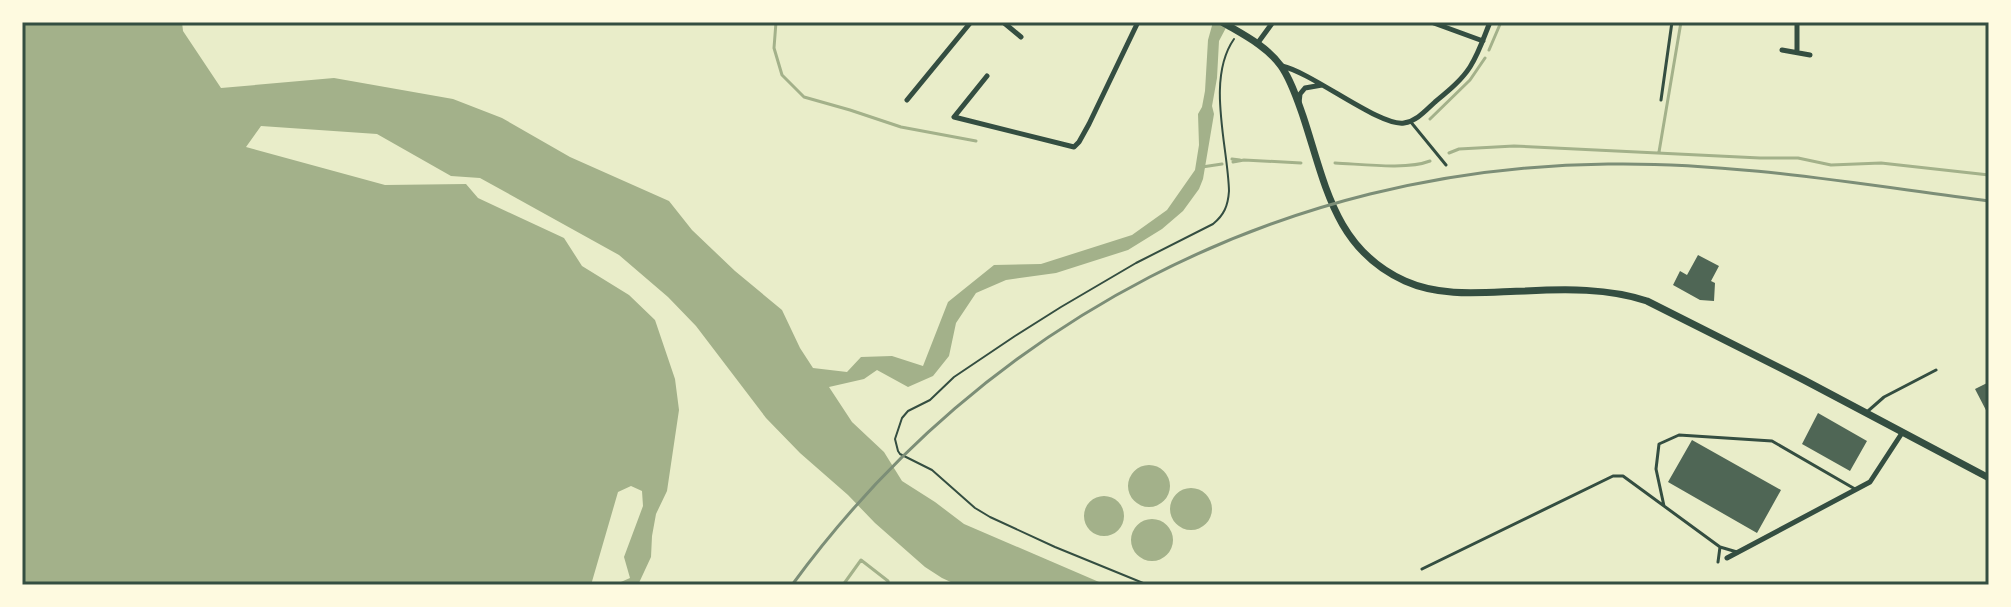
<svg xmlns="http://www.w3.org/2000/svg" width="2011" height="607" viewBox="0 0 2011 607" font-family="Arial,sans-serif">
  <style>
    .water { fill: #a3b18a }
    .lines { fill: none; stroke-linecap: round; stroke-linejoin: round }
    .stream { stroke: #a3b18a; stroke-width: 3 }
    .building { fill: #4f6655 }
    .path { stroke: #344e41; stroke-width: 2 }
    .service { stroke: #344e41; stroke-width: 3 }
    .minor { stroke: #344e41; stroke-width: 5 }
    .secondary { stroke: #344e41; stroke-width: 7 }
    .rail { stroke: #7c8e77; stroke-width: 3 }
    .neatline { fill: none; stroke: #344e41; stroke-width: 3 }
  </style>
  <rect width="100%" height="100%" fill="#e9edc9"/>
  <path class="water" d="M22,22H182L183,31L221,88L334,78L453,99L502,118L570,157L669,201L692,230L735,271L782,310L800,348L813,368L847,372L861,357L892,356L923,366L948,302L994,265L1041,264L1132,235L1167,210L1195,170L1199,145L1198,114L1202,107L1205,91L1208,40L1213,22H1229L1219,41L1217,78L1212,106L1214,114L1203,179L1199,189L1183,211L1162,229L1128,250L1056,273L1006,280L976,293L956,323L949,356L933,376L908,387L877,370L864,379L829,387L852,422L884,452L902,481L935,502L964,524L1106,585L955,584L942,578L925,567L875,523L848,495L800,453L766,418L696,326L668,297L619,255L480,178L451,176L377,134L261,126L246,147L385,185L466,184L478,198L564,238L582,266L629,295L655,320L675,379L679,410L667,491L656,514L652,536L651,557L638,585H614L630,578L624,557L643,506L642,491L631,486L618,492L591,585H22Z
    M1128 486a21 21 0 1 1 42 0a21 21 0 1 1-42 0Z
    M1170 509a21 21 0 1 1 42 0a21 21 0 1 1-42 0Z
    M1084 516a20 20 0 1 1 40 0a20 20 0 1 1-40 0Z
    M1131 540a21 21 0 1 1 42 0a21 21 0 1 1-42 0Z"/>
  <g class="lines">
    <path class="stream" d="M776,22L774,48L782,75L804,97L850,110L901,127L976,141
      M1489,50L1501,22
      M1430,119L1470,80L1485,58
      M1659,152L1681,22
      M1449,153L1459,149L1514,146L1760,158H1798L1831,165L1881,163L1989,175
      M1232,159L1240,160
      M1233,162L1244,160L1301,163
      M1335,163C1361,164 1407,170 1430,161
      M1202,167L1222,164
      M843,585L861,560L888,581L889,585"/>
  </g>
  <path class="building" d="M1698,255L1719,266L1711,281L1715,283L1714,301L1700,300L1673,285L1680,271L1687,275Z
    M1989,382V416L1975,389Z
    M1818,413L1867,441L1850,471L1802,444Z
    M1692,440L1781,490L1757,533L1668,482Z"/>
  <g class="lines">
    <path class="path" d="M1148,585L1055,547L990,517L975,508L932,470L900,454L898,451L895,439L902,418L908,411L930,400L954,377L1015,336L1061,307L1136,263L1213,224C1224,215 1228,206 1229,191C1228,146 1206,79 1234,39"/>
    <path class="service" d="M1661,100L1672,22
      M1410,121L1446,165
      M1868,411L1884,397L1936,370
      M1664,506L1656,469L1659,444L1679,435L1772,441L1855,489
      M1718,562L1720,547
      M1422,569L1613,476H1623L1720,547L1737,552"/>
    <path class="minor" d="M1003,22L1021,37
      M1431,22L1483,41
      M1797,22V52
      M1257,44L1273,22
      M1782,50L1810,55
      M1282,66C1313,73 1380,127 1404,123C1417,121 1426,110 1435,102C1447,92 1461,81 1470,67C1479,53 1484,37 1490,22
      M987,76L954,117L1074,147L1079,142L1089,124L1138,22
      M907,100L971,22
      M1299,103L1300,94L1305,88L1322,85
      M1727,558L1870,482L1902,433"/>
    <path class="secondary" d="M1222,22C1242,34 1267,46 1281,66C1291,80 1297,99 1303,116C1325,182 1334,249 1405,281C1443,298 1485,292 1525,291C1565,289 1608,288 1647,301L1804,380L1989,478"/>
    <path class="rail" d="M792,585C984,322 1282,167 1608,164C1736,162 1863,185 1989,201"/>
  </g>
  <rect width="2011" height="607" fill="none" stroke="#fefae0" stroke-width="48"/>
  <rect x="24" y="24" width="1963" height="559" class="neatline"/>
</svg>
